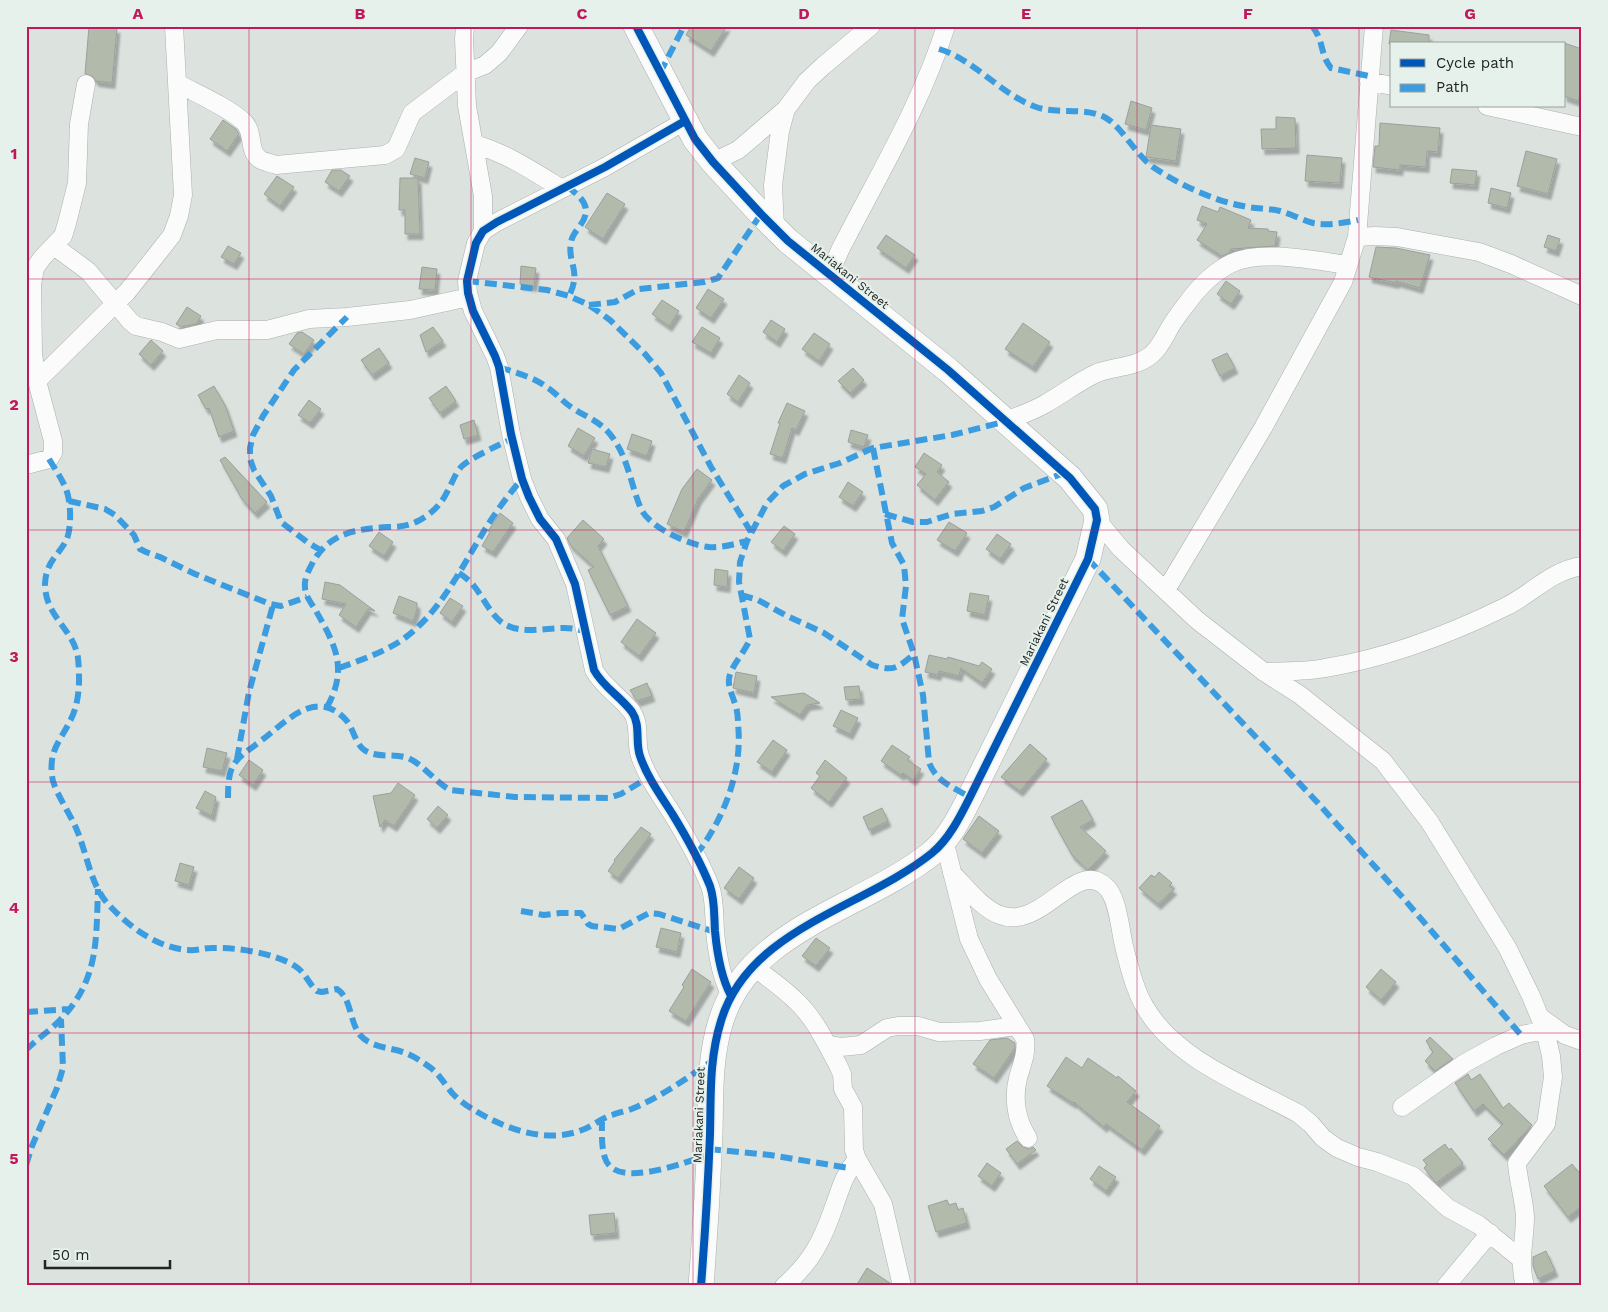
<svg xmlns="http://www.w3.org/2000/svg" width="1608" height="1312" viewBox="0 0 1608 1312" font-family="'Work Sans',sans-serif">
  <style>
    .building { fill: #b2baab; stroke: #9c9f9d; filter: url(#shadow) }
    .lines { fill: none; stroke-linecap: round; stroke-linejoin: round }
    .street-casing { stroke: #acb0ae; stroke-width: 19 }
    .secondary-casing { stroke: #acb0ae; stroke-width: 26 }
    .street { stroke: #fafbfa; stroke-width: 18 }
    .secondary { stroke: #fafbfa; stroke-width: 25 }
    .quiet { stroke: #3c9ce0; stroke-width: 6; stroke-dasharray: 12 6; stroke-linecap: butt }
    .cycleway-casing { stroke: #e7f1eb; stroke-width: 11 }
    .cycleway { stroke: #0057b8; stroke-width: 8 }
    .grid { fill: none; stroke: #c2185b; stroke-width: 1; stroke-opacity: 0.55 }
    .labels { text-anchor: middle; stroke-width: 4; stroke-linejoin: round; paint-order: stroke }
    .street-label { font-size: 12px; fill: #222623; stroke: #e7f1eb }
    .neatline { fill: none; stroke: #c2185b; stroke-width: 2 }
    .grid-label { font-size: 16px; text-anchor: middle; font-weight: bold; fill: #c2185b }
  </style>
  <defs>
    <filter id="shadow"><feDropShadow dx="3" dy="5.5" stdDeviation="1" flood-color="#0004"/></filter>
  </defs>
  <rect width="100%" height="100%" fill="#dce2de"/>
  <path class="building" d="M89,26H112V28H117L112,83L96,81L92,76L85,74Z
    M691,26H727L711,51L686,35Z
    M1391,30L1429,35V44H1389Z
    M1564,43L1582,49V96H1580L1578,101L1564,96Z
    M1131,101L1152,108L1146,130L1125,124Z
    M1276,117L1295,118L1296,148L1262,149L1261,129H1276Z
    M223,120L236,129L239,134L227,151L210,139Z
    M1380,123L1440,128L1438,152L1427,151L1426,167L1400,165V170L1373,167L1375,146H1379Z
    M1151,125L1181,129L1176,161L1146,157Z
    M1526,151L1557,159L1548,194L1517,186Z
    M1307,155L1342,158L1340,183L1305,181Z
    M415,158L429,162L425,178L410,174Z
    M1452,169L1477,171L1475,185L1450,183Z
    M332,170H341L350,176L339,191L325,182Z
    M277,176L294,187L280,206L264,194Z
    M400,178H418L420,234H405V210H399Z
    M1491,188L1511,193L1507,208L1488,203Z
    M607,193L625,204L603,239L585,227Z
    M1202,206L1218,212L1220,207L1251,220L1248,228L1268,229V231L1277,232L1275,246L1231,249L1229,253L1222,256L1197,240L1207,224L1197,220Z
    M886,235L915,255L906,268L877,248Z
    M1548,235L1560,239L1556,251L1544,247Z
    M228,246L241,253L234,264L221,257Z
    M1376,247L1396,248L1430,255L1420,288L1396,281V283L1369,277Z
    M521,266L536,268L534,286L520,284Z
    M422,267L437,269L435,290L419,289Z
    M1226,281L1240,291L1231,304L1217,294Z
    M708,289L724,299L711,318L696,308Z
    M662,300L679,311L669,326L652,314Z
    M187,307L201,316L196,324L181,327L176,324Z
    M771,320L785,329L777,342L763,332Z
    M1023,323L1050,342L1033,367L1005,349Z
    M433,327L443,341L426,352L420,335Z
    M702,327L720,338L711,353L692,342Z
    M302,332L314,340L304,354L289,344L297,333Z
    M814,333L830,344L819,361L802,349Z
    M151,340L163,351L151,365L139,354Z
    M379,348L389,363L372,375L361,360Z
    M1227,353L1235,368L1220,376L1212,360Z
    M853,368L864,380L850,393L838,381Z
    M739,375L750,383L738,402L727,394Z
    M214,386L225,405L234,431L219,437L209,408L206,409L198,395Z
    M446,386L456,401L440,413L429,398Z
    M309,400L321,409L310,423L298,415Z
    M787,403L805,411L796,430L792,428L783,458L770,454L780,423H778Z
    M474,420L478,435L464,439L460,425Z
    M578,428L595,438L584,456L568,446Z
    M851,430L868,435L864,447L848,442Z
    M632,434L652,441L647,456L627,449Z
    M592,449L610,454L606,467L588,463Z
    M924,453L942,465L937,472L949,482L935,500L917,485L926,474L915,467Z
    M225,457L267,502L255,513L242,499L220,460Z
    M697,469L712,480L698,499L684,532L667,524L682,489Z
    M848,482L863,492L853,506L839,497Z
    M500,513L513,523L493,552L482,546L490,532L488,531Z
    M583,520L604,539L598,546L628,606L610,615L588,570L594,567L570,545L567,538Z
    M949,522L967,533L955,551L937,540Z
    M784,526L795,534L783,551L771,542Z
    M379,532L393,542L384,556L369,546Z
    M997,534L1011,544L1000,559L986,549Z
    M715,569L728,571L727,587L714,585Z
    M325,582L340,585L375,611L368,609L356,627L339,615L346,604L322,599Z
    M970,593L989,596L985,615L967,611Z
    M399,596L417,603V609L413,621L393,613Z
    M450,598L463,606L452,622L440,613Z
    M637,619L656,633L639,656L621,642Z
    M929,655L947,659L948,657L979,666L982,662L992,669L982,683L961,668L959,676L939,671L938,675L925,672Z
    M736,672L757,676L754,693L733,688Z
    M647,683L652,696L637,701L630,690Z
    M859,686L861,699L846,700L844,687Z
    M804,693L820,703L807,705L800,715L771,697Z
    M841,710L858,718L850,734L833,726Z
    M773,740L787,750L772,772L757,762Z
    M1030,744L1047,759L1020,791L1001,777Z
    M892,745L910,757L907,760L921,769L913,780L903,773L901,775L881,761Z
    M207,748L227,753L222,771L203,767Z
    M249,760L263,770L253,785L239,775Z
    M825,760L847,778L829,802L811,788L820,776L816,773Z
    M398,783L415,795L394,826L385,820L380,827L373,796L391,793Z
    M205,791L216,797L212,816L196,808Z
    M1082,800L1093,820L1080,827L1106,851L1088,870L1072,855L1051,817Z
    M438,806L448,815L437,828L427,819Z
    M882,808L888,821L869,830L863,817Z
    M979,816L999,831L982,853L963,839Z
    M641,827L651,834L618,878L608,871L615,861L614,860Z
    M180,863L194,867L189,885L175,881Z
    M739,867L754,878L739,899L724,888Z
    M1159,872L1172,883L1169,886L1174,889L1158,904L1139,888L1151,875L1155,877Z
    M661,928L681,933L677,952L656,947Z
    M816,938L830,948L816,966L802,956Z
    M692,969L711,982L686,1021L669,1011L684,987L682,985Z
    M1381,969L1396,982L1381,1000L1366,987Z
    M1430,1037L1453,1059L1435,1071L1425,1061L1433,1052L1426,1041Z
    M1007,1038L1015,1043V1048L994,1078L973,1064L990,1040Z
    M1066,1057L1082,1068L1088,1058L1117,1078L1118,1076L1136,1091L1127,1102L1160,1126L1142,1150L1106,1124L1104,1127L1074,1102L1073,1103L1047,1086Z
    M1468,1074L1471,1080L1480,1074L1503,1108L1509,1103L1532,1125L1504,1155L1488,1139L1503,1124L1483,1104L1474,1111L1455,1083Z
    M1017,1141L1023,1147L1029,1149L1033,1147L1036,1150L1017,1164L1006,1149Z
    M1445,1144L1449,1150L1451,1148L1463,1163L1436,1183L1424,1168L1427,1165L1423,1160Z
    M987,1163L1001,1173L992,1186L978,1176Z
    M1572,1164L1582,1176V1206L1568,1217L1544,1186Z
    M1099,1166L1116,1177L1106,1191L1090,1179Z
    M947,1200L949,1205L956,1203L958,1210L963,1208L967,1223L936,1232L928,1206Z
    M614,1213L616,1233L591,1235L589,1215Z
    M1546,1251L1555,1271L1538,1279L1533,1266V1257Z
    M867,1268L890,1283L891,1286H856Z"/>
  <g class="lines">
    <defs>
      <path id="street" d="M465,26L464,39L467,106L483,196V231
        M1369,81L1392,86
        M177,83C197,94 228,107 244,122C255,133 247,152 261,160C265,162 271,163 276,165L385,155L396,149L412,113L465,73L485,65L499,53L519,26
        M1487,106L1582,127
        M685,121L605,167L497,222L483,231L476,243L467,281L468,293L473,311L495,356L499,367L511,434L522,479L529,497L540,519L556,539L575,584L594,670C603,687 620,696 632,712C641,725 635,742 640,756C647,777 661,796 673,815C687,838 700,861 710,886C715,900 714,916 715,931C717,953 721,977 731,996
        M474,144C506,153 533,171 562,189
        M713,162L738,150L786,109
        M775,228L773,185L780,131L786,109L807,81L823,66L871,26
        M1357,237L1375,236L1397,237L1479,252L1511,264L1582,296
        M54,246L88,271L130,321L136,326L162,332L179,339L217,330H267L309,319L347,317L410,310L469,297
        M837,280L834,264L840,250C878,176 921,105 946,26
        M37,381L127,292L154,258L172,235L179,216L183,195L174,26
        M1007,421C1020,415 1033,411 1045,404C1063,394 1079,381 1097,373C1115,366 1135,368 1151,355C1161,347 1165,335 1172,324C1176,318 1180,312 1185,306C1197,289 1213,272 1232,263C1261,249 1317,261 1348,265
        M26,465L49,459L53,453V441L37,381L33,354L32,284L35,268L42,258L63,236L67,223L77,183L79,124L86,84
        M1097,520L1121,549L1197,620L1264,672L1300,695L1383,761L1429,821L1507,947L1531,996L1545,1030L1551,1056L1553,1077L1546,1124L1517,1163C1518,1181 1524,1198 1525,1217C1525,1241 1518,1261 1525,1286
        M1166,590L1263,428L1343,282L1357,237L1374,26
        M1264,672C1284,671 1305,672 1325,668C1387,658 1448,635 1505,607C1532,594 1550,571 1582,566
        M944,840L969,939L988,979L1025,1039C1027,1053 1022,1064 1018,1078C1013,1098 1016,1120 1028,1138
        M952,873C966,887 981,908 1000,915C1042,931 1075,859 1105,886C1118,896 1120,930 1124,946C1128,963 1136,993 1145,1007C1175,1060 1248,1086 1299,1114L1311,1124L1323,1138L1337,1148L1358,1157L1377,1162L1413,1176L1448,1208L1479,1225L1521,1259
        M752,966C767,977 782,987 795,1000C814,1017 826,1043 838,1065L842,1074L843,1089L853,1107L854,1150L857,1159L883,1204L902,1286
        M1540,1017L1565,1035L1582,1041
        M828,1045L841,1047L861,1045L887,1028L898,1026H918L939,1032L980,1031L1016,1026
        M1402,1107L1465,1063L1496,1046L1521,1035L1545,1030
        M784,1286C812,1262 823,1239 835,1204C841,1187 845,1173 857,1159
        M1446,1286L1490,1233"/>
      <path id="secondary" d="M636,26L695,139L713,162L761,214L788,241L948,370L1070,478L1095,509L1097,520L1088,559L970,797C960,817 949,839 932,853C864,908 749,928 721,1021C709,1059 711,1096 710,1134C708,1185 705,1235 701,1286"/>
    </defs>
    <use href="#street" class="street-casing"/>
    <use href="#secondary" class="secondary-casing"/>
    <use href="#street" class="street"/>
    <use href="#secondary" class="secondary"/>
    <path class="quiet" d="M1312,26C1324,40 1320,55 1331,68L1369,76
      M939,49C975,60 1000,94 1036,107C1059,115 1084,106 1106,118C1122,127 1135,154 1153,167C1178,184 1214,201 1243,206C1255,209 1268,208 1280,211C1291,214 1302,220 1313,223C1327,226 1343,223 1358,220
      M660,73L684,26
      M567,186C575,193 585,199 586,210C586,224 573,230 571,242C567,263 582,270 569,296
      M467,281L547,290L569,296L589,305L610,320L645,354L661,373L711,467L751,532
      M589,305L615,302L639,289L704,282L718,278L761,214
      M499,367C516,373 534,377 548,388C556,393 563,402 571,407C584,416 598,420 609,433C628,455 630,483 641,509C650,528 689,545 709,547C722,548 734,544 747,541
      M873,448L892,543L904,565L906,586L902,619L914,654L923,695L929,762C935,781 954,788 970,797
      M49,459C55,469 62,479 66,489C71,501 72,529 66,541C57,557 46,562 45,584C45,617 74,629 78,658C80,679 80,703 70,721C65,732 56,743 53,755C51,763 51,773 53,781C57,795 70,814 76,828C87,853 90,884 108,904C128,926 157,948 188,950C196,951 203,948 211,948C235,947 274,953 295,966C305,972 308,983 317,991L322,992L337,989C352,999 349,1021 360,1035C372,1049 393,1047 408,1054C417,1058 424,1063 431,1068C441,1076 445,1085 453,1094C459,1100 467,1106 474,1110C505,1129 547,1144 582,1130C593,1126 602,1118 612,1115C620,1112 627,1111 634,1108C662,1096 687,1078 712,1061
      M69,501L105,509L115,515L134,535L140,549L146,552L160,557L195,574L270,604L281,606L307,597
      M885,514L913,522H927L952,514L982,511L994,507L1024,488L1064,473
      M322,551L307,542L281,522L271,496L254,470L250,459V448L253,435L263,416L294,370L347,317
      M1088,559L1317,802L1404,899L1521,1035
      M459,573C465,577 470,581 474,586C484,598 492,618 506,625C532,638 563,620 587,633
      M741,595L758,600L787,616L824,633L872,665C893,672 898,668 914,654
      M339,668C361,660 382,653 402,640C440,613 460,570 484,531C495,513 508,495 522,479
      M327,707C348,669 336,646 316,611C312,604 305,596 305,587C304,578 309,570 313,562C330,532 357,529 388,527C399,527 408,526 418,521C430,515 441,505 447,492C452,484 455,473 462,466C471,458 500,444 512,439
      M237,759L249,692L273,605
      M228,798C228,762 234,761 262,740C286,722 316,687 346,720C353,728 355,742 363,749C375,759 394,753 408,758C424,765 435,782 450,790L515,797L609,798L621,794L649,777
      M696,855C724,819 743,770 738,724C738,716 737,708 734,701C732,694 728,687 729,679C730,667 745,652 750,639L739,582L740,562L747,541L767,503L783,486L805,474L840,463L873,448L952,435L1007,421
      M521,911L544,915L560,913H581L588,924L592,926L619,929L649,913L659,914L715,932
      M26,1012L69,1009
      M26,1050C37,1039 51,1030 61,1019C99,979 96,940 98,889
      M602,1119C602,1132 601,1146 605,1158C615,1191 687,1161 709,1155
      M709,1149L770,1155L849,1168
      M26,1165L32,1146L57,1088L63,1068L61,1019"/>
    <defs>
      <path id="cycleway" d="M636,26L695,139L713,162L761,214L788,241L948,370L1070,478L1095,509L1097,520L1088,559L970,797C960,817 949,839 932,853C864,908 749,928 721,1021C709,1059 711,1096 710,1134C708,1185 705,1235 701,1286
        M685,121L605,167L497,222L483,231L476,243L467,281L468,293L473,311L495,356L499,367L511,434L522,479L529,497L540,519L556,539L575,584L594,670C603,687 620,696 632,712C641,725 635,742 640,756C647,777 661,796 673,815C687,838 700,861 710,886C715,900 714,916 715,931C717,953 721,977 731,996"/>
    </defs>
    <use href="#cycleway" class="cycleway-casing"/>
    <use href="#cycleway" class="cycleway"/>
  </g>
  <path class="grid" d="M249,26V1286M471,26V1286M693,26V1286M915,26V1286M1137,26V1286M1359,26V1286M26,279H1582M26,530H1582M26,782H1582M26,1033H1582"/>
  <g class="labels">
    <g class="street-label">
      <text transform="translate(850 276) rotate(39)" y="4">Mariakani Street</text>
      <text transform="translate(1044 622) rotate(-64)" y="4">Mariakani Street</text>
      <text transform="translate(699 1115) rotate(-88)" y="4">Mariakani Street</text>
    </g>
  </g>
  <rect width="1608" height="1312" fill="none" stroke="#e7f1eb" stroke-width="55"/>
  <rect x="1390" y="42" width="175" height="65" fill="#e7f1eb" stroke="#98a09b"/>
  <rect x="1400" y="59" width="25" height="8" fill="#0057b8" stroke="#98a09b"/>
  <text x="1436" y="68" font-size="15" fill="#222623">Cycle path</text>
  <rect x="1400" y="84" width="25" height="8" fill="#3c9ce0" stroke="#98a09b"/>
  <text x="1436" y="92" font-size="15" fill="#222623">Path</text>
  <path d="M45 1260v8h125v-8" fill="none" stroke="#222623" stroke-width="2.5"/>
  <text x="52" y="1260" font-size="15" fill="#222623" stroke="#e7f1eb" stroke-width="4" paint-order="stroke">50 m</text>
  <rect x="28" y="28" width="1552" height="1256" class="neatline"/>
  <g class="grid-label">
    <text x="138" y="19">A</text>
    <text x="360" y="19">B</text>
    <text x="582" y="19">C</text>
    <text x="804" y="19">D</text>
    <text x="1026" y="19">E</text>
    <text x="1248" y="19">F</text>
    <text x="1470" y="19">G</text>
    <text x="14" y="159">1</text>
    <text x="14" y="410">2</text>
    <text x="14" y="662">3</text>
    <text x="14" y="913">4</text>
    <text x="14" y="1164">5</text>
  </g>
</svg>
